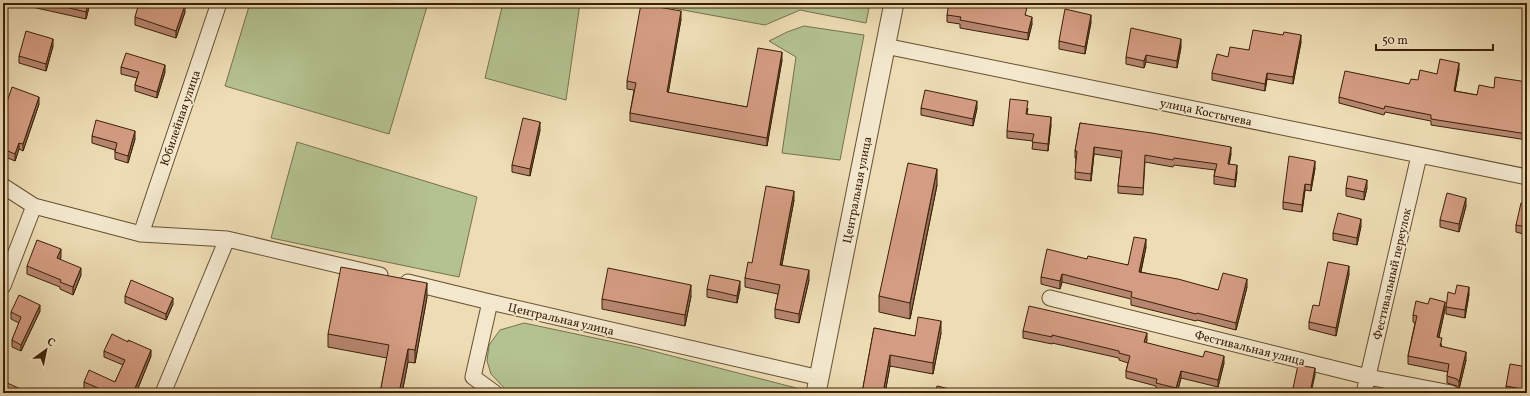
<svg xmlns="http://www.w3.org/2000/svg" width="1530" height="396" viewBox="0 0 1530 396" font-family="Vollkorn,serif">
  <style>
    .green { fill: #b4c290; stroke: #78714c }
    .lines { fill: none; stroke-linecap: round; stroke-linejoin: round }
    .minor-casing { stroke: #684f32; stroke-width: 17 }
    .tertiary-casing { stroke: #684f32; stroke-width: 21 }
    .minor { stroke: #f3e8ce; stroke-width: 15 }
    .tertiary { stroke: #f3e8ce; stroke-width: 19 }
    .wall { fill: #b68670; stroke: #3b2007 }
    .shaded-wall { fill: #946d5b; stroke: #3b2007 }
    .building { fill: #d49c82; stroke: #3b2007 }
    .labels { text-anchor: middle; stroke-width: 3; stroke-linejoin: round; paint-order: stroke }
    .street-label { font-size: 12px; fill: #3b2007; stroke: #f3e8ce }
  </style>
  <rect width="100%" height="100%" fill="#eddcb4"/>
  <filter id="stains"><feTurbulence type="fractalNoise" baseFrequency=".005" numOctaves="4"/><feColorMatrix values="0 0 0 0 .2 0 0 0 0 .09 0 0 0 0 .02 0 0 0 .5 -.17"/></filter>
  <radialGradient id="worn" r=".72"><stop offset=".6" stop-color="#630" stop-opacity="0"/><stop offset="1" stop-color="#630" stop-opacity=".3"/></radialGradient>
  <path class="green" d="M250,3H428L389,134L225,86Z
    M503,3H580L566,100L485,78Z
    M645,3H870L866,23L800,10L765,25Z
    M804,26L864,35L840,160L782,153L796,57L769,41L787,32Z
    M297,142L477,197L459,277L271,238Z
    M524,323L637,347L804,390V393H509L491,374L487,361L489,345L500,330Z"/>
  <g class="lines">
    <defs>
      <path id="minor" d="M885,46L1527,177
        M3,186L34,206L141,234L227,239L380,275
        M141,234L219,3
        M408,282L490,302L820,378
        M3,286L34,206
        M1050,298L1368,377L1451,393
        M490,302L473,377L495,393
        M163,393L227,239
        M1364,393L1419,156"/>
      <path id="tertiary" d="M816,393L894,3"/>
    </defs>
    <use href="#minor" class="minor-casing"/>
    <use href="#tertiary" class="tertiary-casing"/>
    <use href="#minor" class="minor"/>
    <use href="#tertiary" class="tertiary"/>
  </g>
  <path class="wall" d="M32,3H90L86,19L32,7Z
    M1002,3H1019L1018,6L1027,16L1032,24L1028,40L960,28V24L947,22V15L1002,4Z
    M185,12L176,38L135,25V17Z
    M681,19L668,93L747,107L782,60L767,146L630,121V113L634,90L627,89V81Z
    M1091,22L1085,54L1059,49V41Z
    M1301,42L1293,84L1267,79L1265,91L1212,80V73L1228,57L1249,50Z
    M53,46L46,71L19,63V56Z
    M1181,47L1177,68L1146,62L1144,68L1126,64V57Z
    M121,67L165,72L157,98L135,91V85L137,78L121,74Z
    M1459,69L1455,91L1477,95L1494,88L1527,82V140L1431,125V121L1385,112L1384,115L1339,103V97L1409,84L1418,80L1437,74Z
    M39,104L23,151L19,149L15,161L3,156V114Z
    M921,108H977L973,126L921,115Z
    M1028,108L1027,114L1051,125L1048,151L1032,149L1033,141L1007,138V131Z
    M1080,123L1231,154L1229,164L1237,172L1235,187L1214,184V176L1215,170L1174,165L1173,167L1145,162L1143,195L1118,193V186L1121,158L1094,154L1091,181L1075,179L1076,158H1075V151Z
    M540,130L530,176L512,172V165Z
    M92,136L135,139L128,163L115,159V150L92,143Z
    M1315,168L1311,191L1305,190L1302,212L1283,209V202Z
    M937,185L910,319L879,312V296Z
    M1346,188H1367L1364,200L1346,196Z
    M794,200L782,265L809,280L799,323L775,318V309L778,294L745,287V278L752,263Z
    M1527,204V235L1516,232V225Z
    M1466,206L1459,232L1440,227V220Z
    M1361,226L1357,245L1333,240V233Z
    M1146,247L1141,272L1218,290L1247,287L1236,330L1197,320L1196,321L1131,305V299L1062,282L1060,289L1041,284V277L1087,259L1128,265Z
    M61,257L60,259L81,275L73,295L60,289V287L27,274V266Z
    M1349,274L1336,336L1309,329V322L1319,306Z
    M707,289H740L737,303L707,297Z
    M1455,294H1469L1465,318L1446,314V307Z
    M125,296L173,304L166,320L125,303Z
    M691,296L685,326L602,309V299Z
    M427,297L415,363L408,362L402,393H380L387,358L328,347V334Z
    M1445,309L1439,337L1442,347L1466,360L1459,389L1457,386L1447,383V376L1448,372L1408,364V356L1415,323L1413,322V315Z
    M40,311L21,351L12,347V340L19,323L11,319V312Z
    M874,328L915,336L941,333L933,374L890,366L885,393H862Z
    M1023,331L1147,340L1146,343L1224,363L1218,387L1181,378L1177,393H1167L1156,391V386L1126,378V371L1128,363L1119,360V358L1052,343V344L1023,338Z
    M104,351L151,356L136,393H96L84,388V382H115L123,365L104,357Z
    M1527,367V393H1506V386Z"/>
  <path class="shaded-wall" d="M88,3H90L86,19V12Z
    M185,5V12L176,38V31Z
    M681,11V19L667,100V92Z
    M1091,15V22L1085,54V47Z
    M1032,17V24L1028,40V33Z
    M1301,35V42L1293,84V77Z
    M53,39V46L46,71V64Z
    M1181,39V47L1177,68V61Z
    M782,52V60L767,146V138Z
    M1146,55V62L1144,68V61Z
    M1459,63V69L1454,97V91Z
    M165,65V72L157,98V92Z
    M1267,73V79L1265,91V84Z
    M39,97V104L23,151V144Z
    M977,101V108L973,126V119Z
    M1051,117V125L1048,151V144Z
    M540,122V130L530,176V169Z
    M135,131V139L128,163V156Z
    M19,143V149L15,161V154Z
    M1094,147V154L1091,181V174Z
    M1231,147V154L1228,171V164Z
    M1315,161V168L1311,191V185Z
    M1237,165V172L1235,187V180Z
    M937,169V185L910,319V303Z
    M1367,180V188L1364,200V192Z
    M1305,184V190L1302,212V205Z
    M794,191V200L780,274V265Z
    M1466,198V206L1459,232V224Z
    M1361,219V226L1357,245V238Z
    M1146,239V247L1139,279V272Z
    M61,249V257L57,265V258Z
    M1349,266V274L1336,336V328Z
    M81,268V275L73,295V287Z
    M809,270V280L799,323V314Z
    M1062,274V282L1060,289V281Z
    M1247,279V287L1236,330V323Z
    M740,281V289L737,303V296Z
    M427,283V297L415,363V350Z
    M691,285V296L685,326V315Z
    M1469,287V294L1465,318V310Z
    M173,298V304L166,320V314Z
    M1445,302V309L1437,345V337Z
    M40,305V311L21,351V345Z
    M941,321V333L933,374V363Z
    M1147,333V340L1144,349V342Z
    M408,349V362L402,393H399Z
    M151,350V356L136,393H133Z
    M1466,352V360L1459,389V382Z
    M890,355V366L885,393H883Z
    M1224,356V363L1218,387V380Z
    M1315,368V375L1311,393V388Z
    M1181,371V378L1177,393H1176V388Z"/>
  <path class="building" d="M49,3H88L86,12Z
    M139,3H180L185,5L176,31L135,17Z
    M949,3H998L1002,4V3H1017L1016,6L1027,8L1025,15L1032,17L1028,33L960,20L961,17L947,15Z
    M641,4L681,11L667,92L747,107L758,48L782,52L767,138L630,113L636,83L627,81Z
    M1065,9L1091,15L1085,47L1059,41Z
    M1131,28L1181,39L1177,61L1146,55L1144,61L1126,57Z
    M1253,30L1283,35L1284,32L1301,35L1293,77L1267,73L1265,84L1212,73L1217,54L1228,57L1230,47L1249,50Z
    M26,31L53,39L46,64L19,56Z
    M126,53L165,65L157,92L135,85L139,72L121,67Z
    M1440,59L1459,63L1454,91L1477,95L1479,85L1494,88L1495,77L1527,82V134L1431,119V115L1385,106L1384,109L1339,97L1345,71L1409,84L1411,79L1418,80L1420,70L1437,74Z
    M12,87L39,97L23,144L19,143L15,154L3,149V114Z
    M925,90L977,101L973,119L921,108Z
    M1010,99L1028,101L1026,114L1051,117L1048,144L1032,142L1034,134L1007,131Z
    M523,118L540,122L530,169L512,165Z
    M96,120L135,131L128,156L115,152L117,143L92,136Z
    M1080,123L1152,133L1231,147L1228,164L1237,165L1235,180L1214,176L1217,164L1174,158L1173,160L1145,155L1143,188L1118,186L1122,151L1094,147L1091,174L1075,172L1077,151H1075Z
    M1289,156L1315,161L1311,185L1305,184L1302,205L1283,202Z
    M908,163L937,169L910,303L879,296Z
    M1348,176L1367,180L1364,192L1346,188Z
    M766,186L794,191L780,265L809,270L799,314L775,309L780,285L745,278L748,262L752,263Z
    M1447,193L1466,198L1459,224L1440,220Z
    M1521,203L1527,204V227L1516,225Z
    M1338,213L1361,219L1357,238L1333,233Z
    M1134,237L1146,239L1139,272L1178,279L1218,290L1223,273L1247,279L1236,323L1197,313L1196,314L1131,297L1132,292L1062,274L1060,281L1041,277L1047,249L1087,259L1088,256L1128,265Z
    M37,240L61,249L57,258L81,268L73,287L60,282L61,280L27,266Z
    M1328,262L1349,266L1336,328L1309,322L1313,305L1319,306Z
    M341,267L427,283L415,350L408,349L399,393H380L389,345L328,334Z
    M608,268L691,285L685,315L602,299Z
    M710,275L740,281L737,296L707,289Z
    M131,280L173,298L166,314L125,296Z
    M1457,285L1469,287L1465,310L1446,307L1448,292L1455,294Z
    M19,295L40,305L21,345L12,340L21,317L11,312Z
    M1430,298L1445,302L1437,337L1442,338L1440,346L1466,352L1459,382L1457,379L1447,376L1449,364L1408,356L1417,316L1413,315L1416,301L1428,304Z
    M1029,306L1147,333L1144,342L1203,357L1205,351L1224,356L1218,380L1181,371L1176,388L1156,383L1157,379L1126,371L1130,356L1119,353V351L1052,335V337L1023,331Z
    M918,317L941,321L933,363L890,355L883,393H862L874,328L915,336Z
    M112,334L128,342V340L151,350L133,393H110L84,382L89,370L115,382L125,360L104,351Z
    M1510,364L1527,367V390L1506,386Z
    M1298,365L1315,368L1311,388L1322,391L1321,393H1292Z
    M5,382L25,391L24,393H3V385Z
    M937,386L954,390L953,393H935Z"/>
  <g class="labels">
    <g class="street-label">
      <text transform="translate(1206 112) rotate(12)" y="4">улица Костычева</text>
      <text transform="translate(180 118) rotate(-71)" y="4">Юбилейная улица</text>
      <text transform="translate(857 190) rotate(-79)" y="4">Центральная улица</text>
      <text transform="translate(1392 274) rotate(-77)" y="4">Фестивальный переулок</text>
      <text transform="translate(561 319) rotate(13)" y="4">Центральная улица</text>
      <text transform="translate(1250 348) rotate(14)" y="4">Фестивальная улица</text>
    </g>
  </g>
  <rect width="1530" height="396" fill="none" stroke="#eddcb4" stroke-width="16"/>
  <rect x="4" y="4" width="1522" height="388" fill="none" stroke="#3b2007" stroke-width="2"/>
  <rect x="8" y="8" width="1514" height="380" fill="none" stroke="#3b2007"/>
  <g transform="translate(46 350) rotate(33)" stroke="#f3e8ce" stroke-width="3" paint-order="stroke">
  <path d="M0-3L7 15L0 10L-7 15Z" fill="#3b2007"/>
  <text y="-6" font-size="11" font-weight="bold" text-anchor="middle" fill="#3b2007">С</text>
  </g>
  <path d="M1376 44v6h117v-6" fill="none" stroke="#3b2007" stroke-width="2"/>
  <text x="1382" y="44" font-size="12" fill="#3b2007" stroke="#f3e8ce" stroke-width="3" paint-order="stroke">50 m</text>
  <rect width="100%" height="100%" filter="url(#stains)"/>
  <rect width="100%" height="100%" fill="url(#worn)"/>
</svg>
